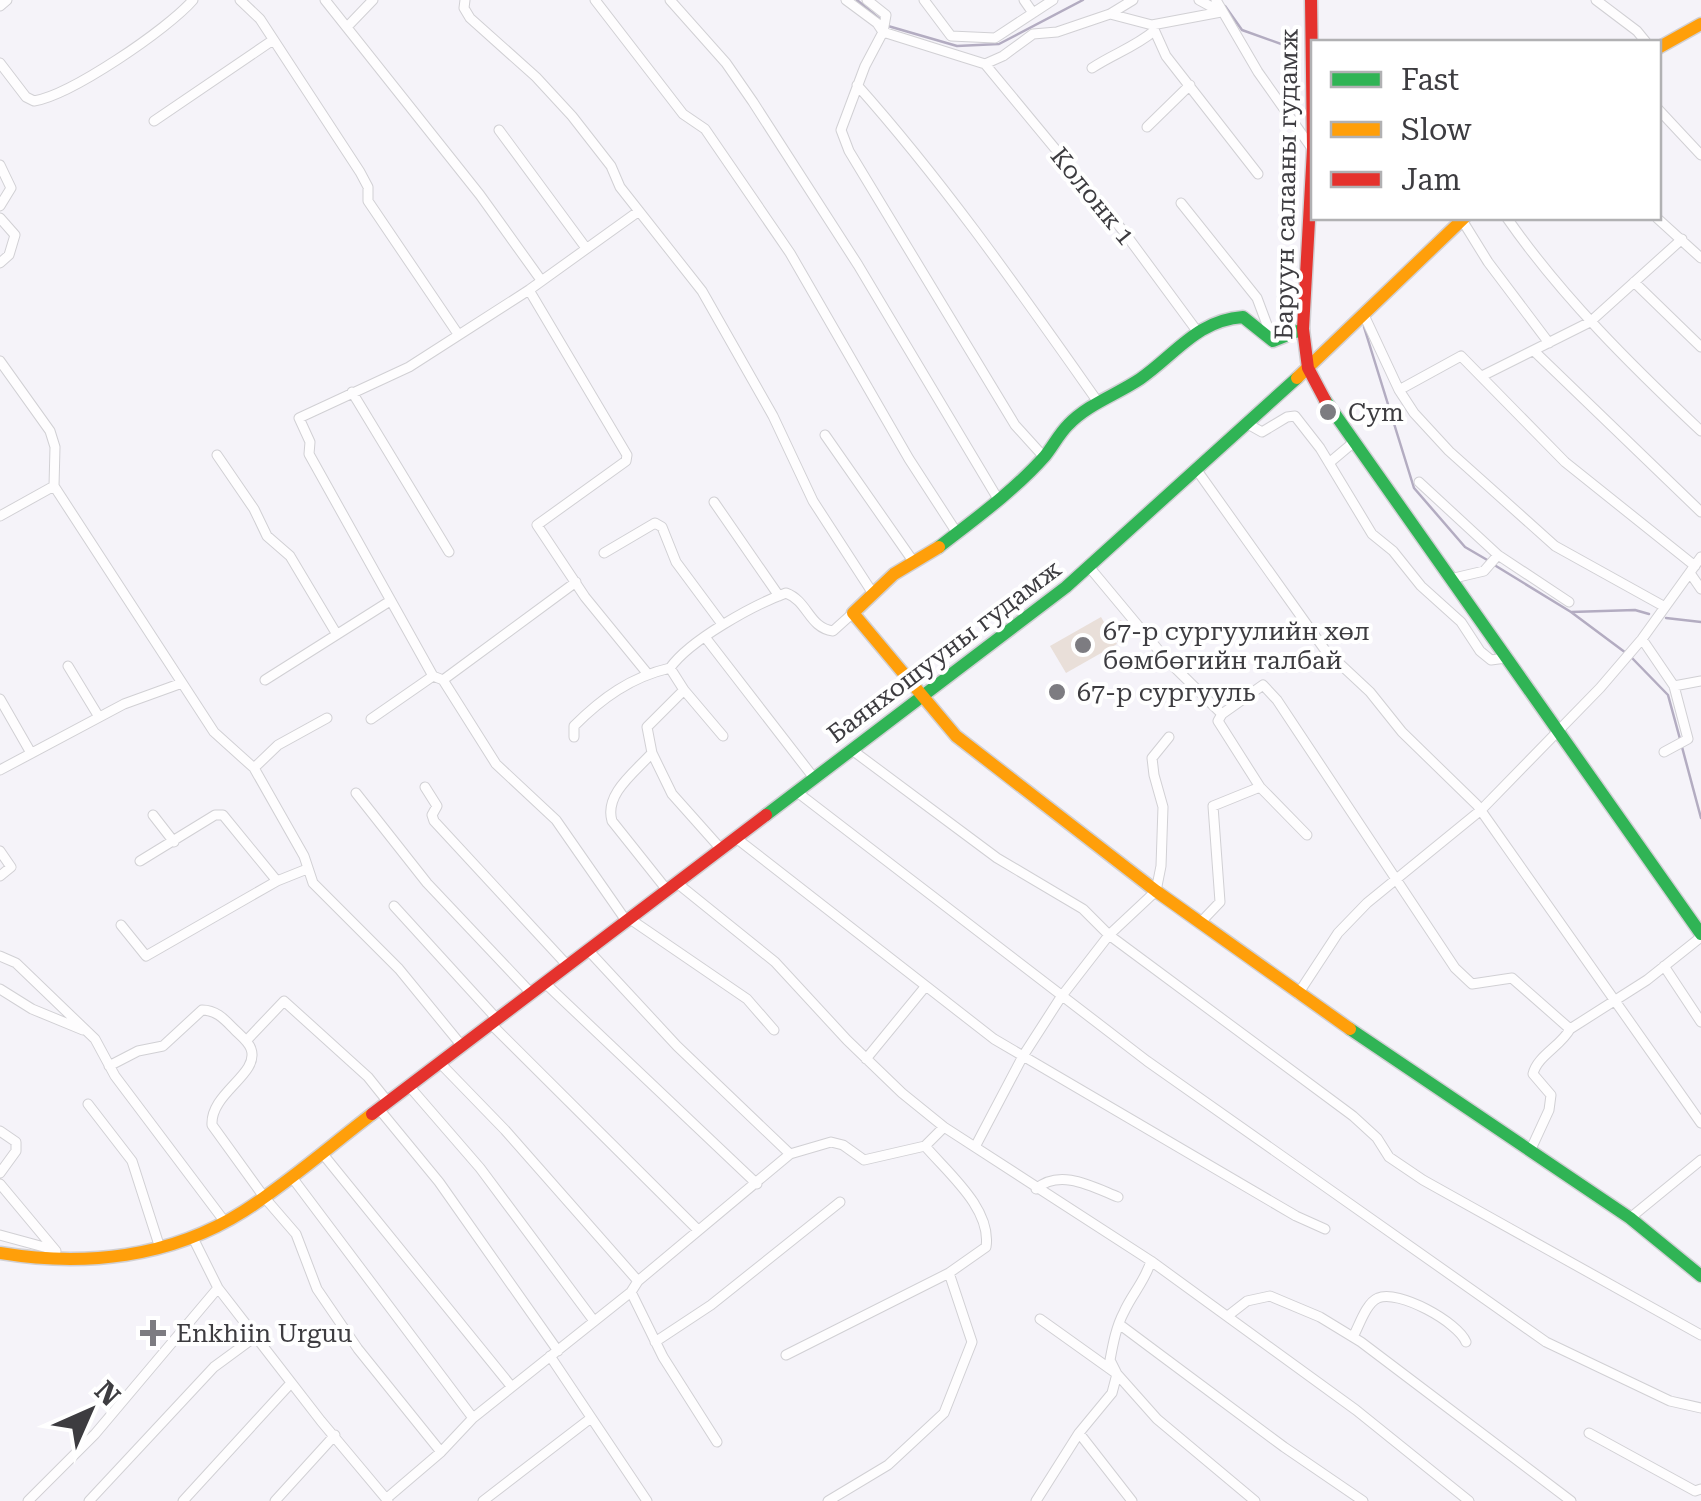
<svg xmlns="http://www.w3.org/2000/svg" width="1701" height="1501" viewBox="0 0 1701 1501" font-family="'Roboto Serif',serif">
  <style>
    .park { fill: #e9dfd9 }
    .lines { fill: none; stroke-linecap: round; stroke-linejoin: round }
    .stream { stroke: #b3acc1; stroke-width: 2.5 }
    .street-casing { stroke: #d1d0d4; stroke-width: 11 }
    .fast-casing { stroke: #d1d0d4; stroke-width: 15 }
    .slow-casing { stroke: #d1d0d4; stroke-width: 15 }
    .jam-casing { stroke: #d1d0d4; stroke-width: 15 }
    .street { stroke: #fefdfe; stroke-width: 9 }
    .fast { stroke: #30b455; stroke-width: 12 }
    .slow { stroke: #ff9f0a; stroke-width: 12 }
    .jam { stroke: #e5322d; stroke-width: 12 }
    .poi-dot { fill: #7d7c81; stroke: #fff; stroke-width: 4 }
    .labels { text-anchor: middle; stroke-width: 8; stroke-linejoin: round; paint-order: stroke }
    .street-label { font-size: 25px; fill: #3d3c40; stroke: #fff }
    .poi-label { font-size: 25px; fill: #3d3c40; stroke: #fff; text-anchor: start }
  </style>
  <rect width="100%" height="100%" fill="#f5f3f9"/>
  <path class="park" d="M1101,617L1108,629L1121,620L1131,636L1119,644L1109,629L1117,644L1066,673L1050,646Z"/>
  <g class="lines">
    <path class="stream" d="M857,0L882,21
      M1225,6L1242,30L1295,49L1297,111L1305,112
      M888,26L957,46L999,44L1083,0
      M1364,327L1414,488L1465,547L1489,561
      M1496,566L1571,612L1626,653
      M1571,612L1635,610L1649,614
      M1666,618L1701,622
      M1632,658L1668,695L1680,739
      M1682,747L1701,818"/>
    <defs>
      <path id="street" d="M240,0L260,19L360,172L368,187V201L458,334
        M325,0L480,195L541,280
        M465,0L464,8L470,18L536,77L572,116L611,166L620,187L702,291L773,416L813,501L872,592
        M595,0L683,114L705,129L790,253L909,459L957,533
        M670,0L726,63L753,102L858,265L998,499
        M846,0L877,23L883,32L865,66L841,130L849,151L1015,425L1044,457
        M867,0L886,15L883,32L985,64L1003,56L1033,34L1057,32L1110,14L1152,25L1221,12
        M924,0L951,36L995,38L1053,0
        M1024,0L1033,13
        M1199,0L1221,12
        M1216,0L1258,72L1311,147
        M1596,0L1637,31L1646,42
        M0,6L7,0
        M1110,14L1133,0
        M1152,25L1166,56L1258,174
        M347,27L373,0
        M0,63L26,97L34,101C71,95 168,29 193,0
        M985,64L1124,232L1197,331
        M1092,68C1113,54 1135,47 1154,31
        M857,85C946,185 1021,293 1098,402
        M1658,109L1701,155
        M154,121L273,40
        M1147,127L1190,85
        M499,130L586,248
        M0,165L11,188L0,206
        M1181,203L1257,298L1272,338
        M0,218L15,235L9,255L0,263
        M1507,218C1562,297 1631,365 1701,431
        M1657,218L1701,258
        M1462,220L1488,262L1549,343
        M1634,282L1701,347
        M529,290L627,455L626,461L537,525L585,597L647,673
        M1363,313L1399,390L1414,413L1449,451L1555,546L1665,607
        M1534,351L1701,512
        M0,361L50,431L55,447L54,486L214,732L254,768L304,856L313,883L399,969L462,1046
        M1482,376L1590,322L1682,239
        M1399,390L1461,356L1565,462L1695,566
        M352,392L449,552
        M1246,423L1262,432L1287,417L1295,416L1320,448L1372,534L1393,551L1421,586L1461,622L1480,651L1491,660L1506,658
        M825,435L913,561
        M217,455L254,509L267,536L290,556L336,633
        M1329,463L1354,442
        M1196,469L1325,650L1370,692L1402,732L1477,805L1701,1123
        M1419,482L1498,555L1569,602
        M714,502L779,596
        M0,516L54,486
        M604,553L655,523L662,527L676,562L722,624
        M1090,568L1165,658L1222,714L1263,685L1277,700L1455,968L1472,984L1512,978L1570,1029
        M1690,573L1701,589
        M1450,579L1484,571L1498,555
        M705,637L814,778
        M1642,639L1674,686L1701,681
        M68,666L99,717
        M265,680L390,601
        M443,680L576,582
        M684,690L723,736
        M0,699L31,753
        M1222,714L1218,721L1260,787L1307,835
        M371,719L433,676
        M574,737V726C602,698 631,677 670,668
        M852,750L997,858L1083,909L1109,935L1353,1116L1377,1138L1389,1157L1423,1180L1701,1335
        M1664,752L1688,739L1674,686
        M652,753L672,794L721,849
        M254,768L278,745L327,718
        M0,770L124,704L182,683
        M425,787L437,806L432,815L434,821L568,966
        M797,792L1147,1061L1546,1342L1670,1401L1701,1408
        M356,793L427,883L531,993
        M153,815L174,842
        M736,838L994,1039L1296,1216L1325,1229
        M0,851L11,867L0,876
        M140,861L215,815H223L277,881
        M677,883L775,962L847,1040L902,1093L944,1127L1151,1261C1145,1281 1132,1294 1124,1312C1116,1327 1113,1344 1110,1360L1117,1374L1112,1393L1079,1433L1132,1501
        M667,890L612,821C604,794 635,772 652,753L647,727L684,690L670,668C690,640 753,605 786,593C808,601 809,628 833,631L853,613
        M394,906L497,1019
        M630,919L747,999L774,1030
        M627,922L556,820L496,764L443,680L433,676L309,454L310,442L299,418L409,367L529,290L639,211
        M1200,923L1220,902L1213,806L1260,787
        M121,925L146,956L277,881L307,869
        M0,956L16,963L95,1039L115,1076L225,1222
        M1664,966L1701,1022
        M545,983L757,1184
        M0,989L32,1009L83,1030
        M1298,994L1338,933L1367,903L1481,810L1600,688L1642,639L1701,557
        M491,1024L698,1230
        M246,1041L284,1001L368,1077L388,1102
        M866,1059L925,987
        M440,1063L505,1130L638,1281
        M109,1066L138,1051L163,1046L202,1010C217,1010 225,1020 235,1030C240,1035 249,1042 251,1049C260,1074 210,1093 212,1125L264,1197L296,1234L317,1289L358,1349L441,1452L473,1418L631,1292L638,1281L790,1154L677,1046L588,950
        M409,1086L480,1168L594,1321
        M88,1104L132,1161L160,1248
        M379,1109L439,1182L558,1351
        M0,1131L16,1142V1151L0,1173
        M975,1147L1023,1056L1061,997L1109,935L1156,891L1161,866L1163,807L1154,775L1152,758L1169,737
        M1531,1149L1549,1110L1551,1095L1533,1074C1537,1056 1561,1046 1570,1029L1647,980L1701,937
        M322,1153L511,1386
        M790,1154L831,1142L843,1145L864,1160L925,1146
        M291,1176L473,1418
        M0,1184L56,1251
        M1036,1189C1060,1168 1093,1187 1118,1197
        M1630,1218L1701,1160
        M0,1235L55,1250
        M1151,1261L1356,1410L1469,1501
        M218,1288L321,1421L388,1501
        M631,1292L663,1357L717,1442
        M1229,1315L1247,1301L1270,1296L1320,1317L1361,1342L1571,1501
        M1040,1319L1117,1374L1157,1419L1255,1501
        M1119,1324L1284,1447L1363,1501
        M1353,1337C1359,1326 1366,1303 1378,1298C1398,1289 1458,1322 1466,1342
        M655,1342L711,1305L840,1202
        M786,1355L949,1273
        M550,1356L647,1501
        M1589,1433L1695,1491L1701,1489
        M386,1499L441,1452
        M28,1501L95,1434L218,1288L193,1238
        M89,1501L214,1367L255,1337
        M183,1501L291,1383
        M275,1501L335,1435
        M483,1501L591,1418
        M828,1501L888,1465L944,1413L972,1342L949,1273L986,1247C992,1209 948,1173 925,1146L944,1127
        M1036,1501L1079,1433"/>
      <path id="fast" d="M1325,400L1701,934
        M939,547C975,519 1015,490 1045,456C1053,446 1059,434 1068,425C1088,404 1116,395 1140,379C1175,355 1197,320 1243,317L1273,341L1303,329
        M766,815L1066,587L1297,378
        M1350,1029L1630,1218L1701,1276"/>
      <path id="slow" d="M1658,48L1701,24
        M1297,378L1464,218
        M939,547L894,574L853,613L956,736L1156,891L1350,1029
        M0,1253C84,1267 170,1258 244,1211C288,1183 330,1146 372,1114"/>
      <path id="jam" d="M1311,0L1313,149L1303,329L1308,368L1325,400
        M372,1114L766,815"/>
    </defs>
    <use href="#street" class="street-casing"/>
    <use href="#fast" class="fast-casing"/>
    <use href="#slow" class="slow-casing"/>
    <use href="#jam" class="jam-casing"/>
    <use href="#street" class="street"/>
    <use href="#fast" class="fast"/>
    <use href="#slow" class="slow"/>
    <use href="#jam" class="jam"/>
  </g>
  <g class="poi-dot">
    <circle cx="1328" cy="412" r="10"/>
    <circle cx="1083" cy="645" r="10"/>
    <circle cx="1057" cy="692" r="10"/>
    <path d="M148 1318h10v10h10v10h-10v10h-10v-10h-10v-10h10z"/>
  </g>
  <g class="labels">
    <g class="street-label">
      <text transform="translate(1286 184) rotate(-89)" y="9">Баруун салааны гудамж</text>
      <text transform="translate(1093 196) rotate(51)" y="9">Колонк 1</text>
      <text transform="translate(944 651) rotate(-37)" y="9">Баянхошууны гудамж</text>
    </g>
    <g class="poi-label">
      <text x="1348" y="421">Cym</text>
      <text x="1103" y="640">67-р сургуулийн хөл<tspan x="1103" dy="29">бөмбөгийн талбай</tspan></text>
      <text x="1077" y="701">67-р сургууль</text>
      <text x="176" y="1342">Enkhiin Urguu</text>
    </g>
  </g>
  <rect x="1311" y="40" width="350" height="180" fill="#ffffff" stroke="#b1b1b3" stroke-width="2.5"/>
  <rect x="1331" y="72" width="50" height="15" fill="#30b455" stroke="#b1b1b3" stroke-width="2.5"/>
  <text x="1401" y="90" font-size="30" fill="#3d3c40">Fast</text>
  <rect x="1331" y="122" width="50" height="15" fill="#ff9f0a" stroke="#b1b1b3" stroke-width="2.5"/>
  <text x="1401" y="140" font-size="30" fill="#3d3c40">Slow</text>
  <rect x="1331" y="172" width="50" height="15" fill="#e5322d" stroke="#b1b1b3" stroke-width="2.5"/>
  <text x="1401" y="190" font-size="30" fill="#3d3c40">Jam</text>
  <g transform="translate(90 1411) rotate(45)" stroke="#ffffff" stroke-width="8" paint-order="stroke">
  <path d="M0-8L18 38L0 25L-18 38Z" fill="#3d3c40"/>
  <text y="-15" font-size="28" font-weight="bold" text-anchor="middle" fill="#3d3c40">N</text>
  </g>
</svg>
